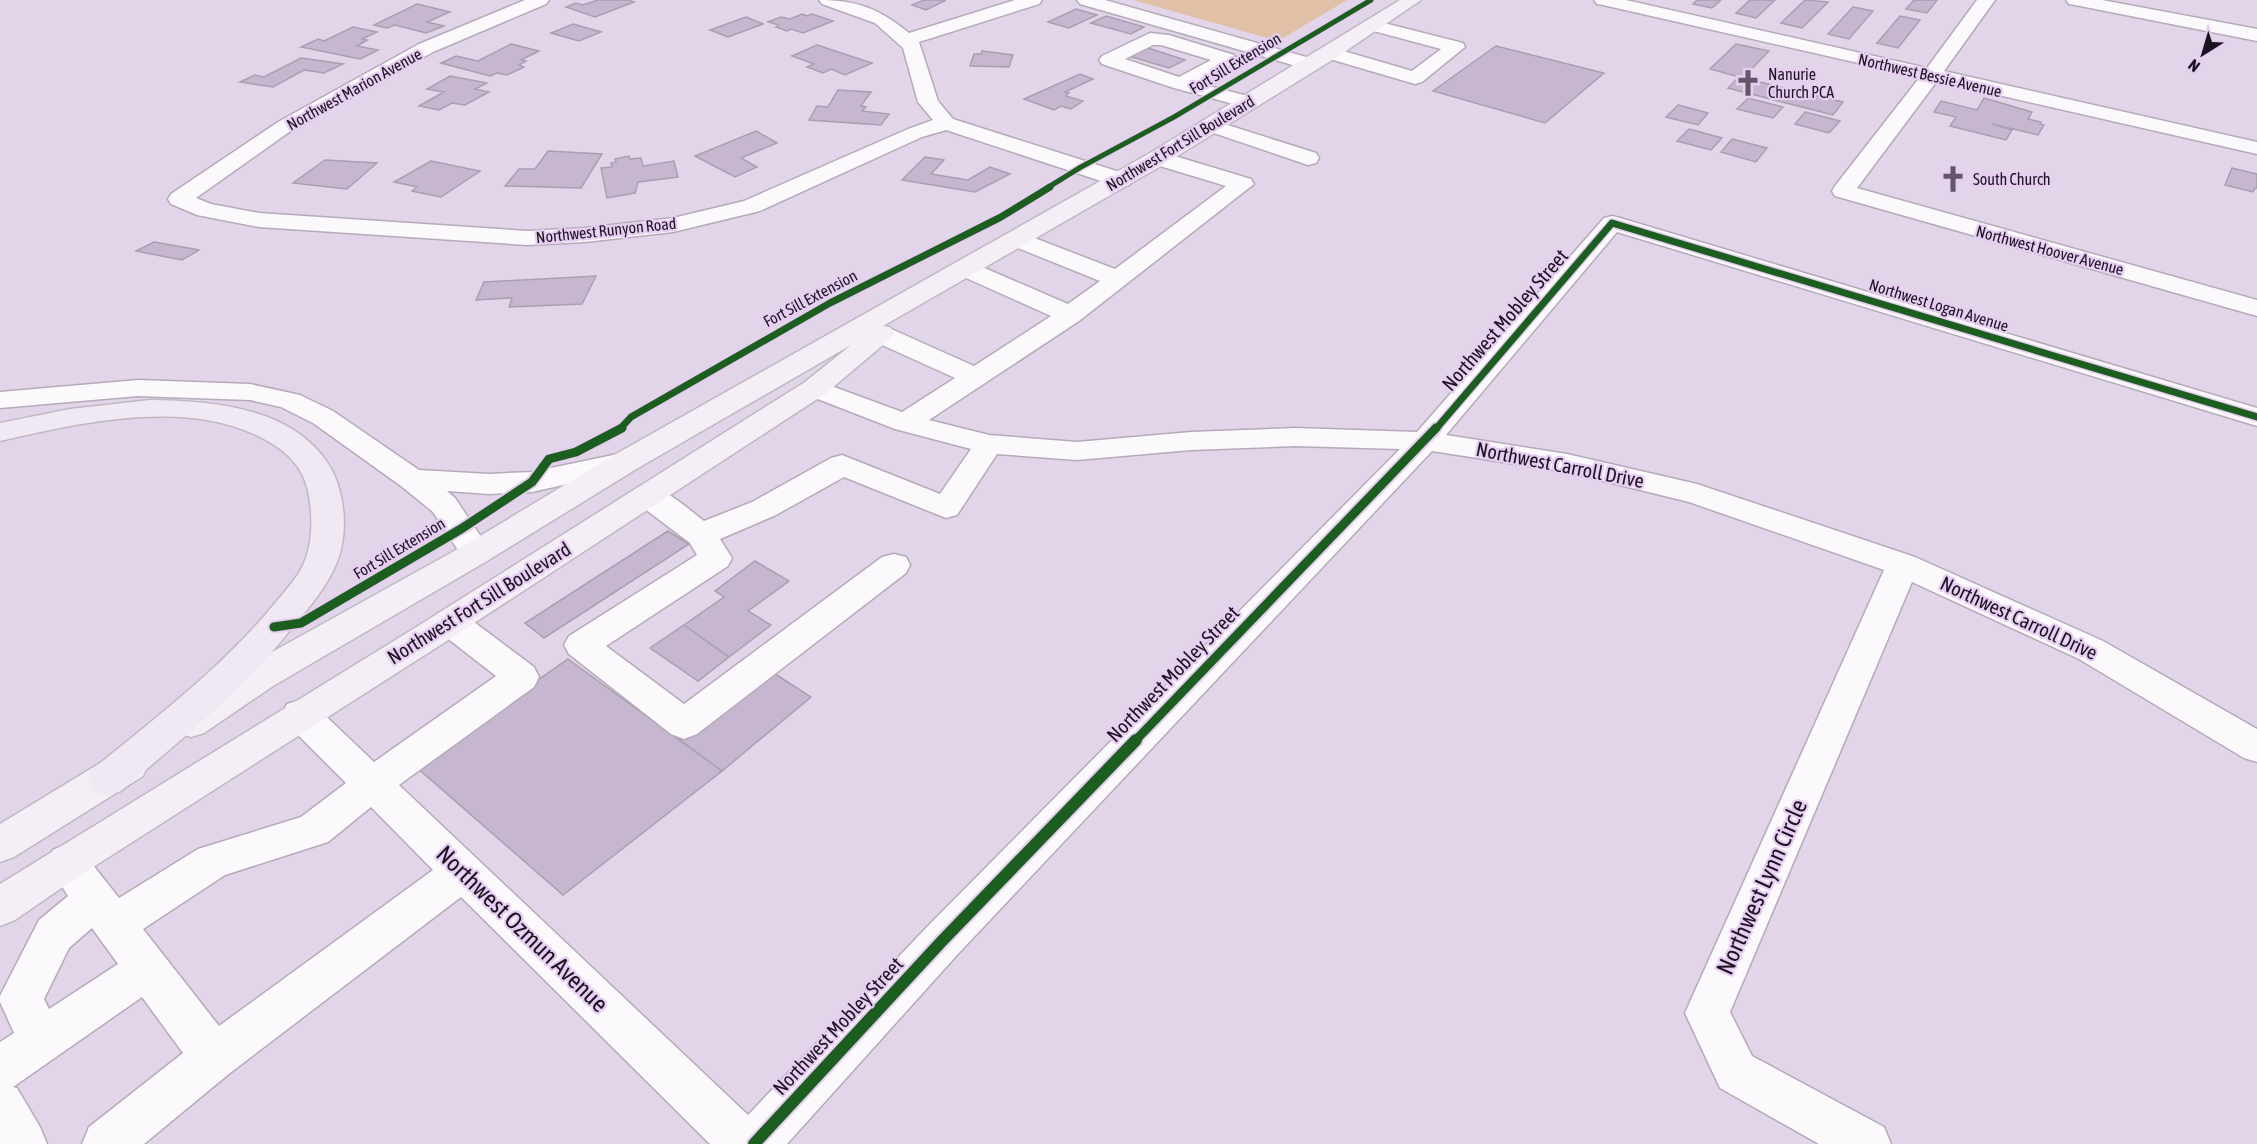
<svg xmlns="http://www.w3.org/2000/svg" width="2257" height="1144" viewBox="0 0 2257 1144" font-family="'Asap Condensed',sans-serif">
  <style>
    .green { fill: #e0c1a7 }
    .building { fill: #c7b6cf; stroke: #a99faf; stroke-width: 1.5 }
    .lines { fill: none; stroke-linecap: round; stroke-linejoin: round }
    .minor-casing { stroke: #b4aab9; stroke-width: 3 }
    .major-casing { stroke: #bfb8c2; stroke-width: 3 }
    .highway-casing { stroke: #bfb8c2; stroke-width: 3 }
    .minor { fill: #fbf9fc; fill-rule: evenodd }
    .major { fill: #f4eef6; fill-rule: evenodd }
    .highway { fill: #f0e8f3; fill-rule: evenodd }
    .cycleway-far3-casing { stroke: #e6cdf1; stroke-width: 8 }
    .cycleway-far2-casing { stroke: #e6cdf1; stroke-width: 10 }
    .cycleway-far1-casing { stroke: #e6cdf1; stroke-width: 13 }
    .cycleway-casing { stroke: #e6cdf1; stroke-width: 16 }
    .cycleway-far3 { stroke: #1b5e20; stroke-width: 5 }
    .cycleway-far2 { stroke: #1b5e20; stroke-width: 7 }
    .cycleway-far1 { stroke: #1b5e20; stroke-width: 9 }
    .cycleway { stroke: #1b5e20; stroke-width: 12 }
    .labels { text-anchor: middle; stroke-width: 4.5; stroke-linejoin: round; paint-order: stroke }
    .far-street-label { font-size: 16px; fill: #1c1320; stroke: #e6cdf1 }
    .far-poi-label { font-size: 16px; fill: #1c1320; stroke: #e6cdf1; text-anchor: start }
    .street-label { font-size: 20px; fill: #1c1320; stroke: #e6cdf1 }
    .near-street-label { font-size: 24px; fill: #1c1320; stroke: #e6cdf1 }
  </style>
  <rect width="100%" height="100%" fill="#e2d5e9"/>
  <path class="green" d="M1133,0H1347L1278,41Z"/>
  <path class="building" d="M598,0H628L634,2L595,17L566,7L576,3L583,5Z
    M924,0H946L926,10L912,5Z
    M1697,0H1721L1712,8L1693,4Z
    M1750,0H1775L1756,18L1736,13Z
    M1805,0L1828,2L1802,28L1781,23Z
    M1914,0H1937L1927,13L1906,9Z
    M417,4L450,12L427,22L444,26L426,33L395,25L387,28L374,25Z
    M1853,7L1873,11L1849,39L1828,34Z
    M1076,9L1097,15L1069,28L1048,22Z
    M802,14L807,16L812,14L833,21L803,33L791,29L787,31L776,27L779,25L768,22L781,17L790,19Z
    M1106,16L1144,27L1131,34L1091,23Z
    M1900,16L1920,20L1898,48L1877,43Z
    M746,17L763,24L728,37L710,30Z
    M573,24L601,32L579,41L551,33Z
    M353,27L377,32L362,39L367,40L357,46L378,50L360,59L301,47L318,39L324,41Z
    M511,44L539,51L521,60L526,61L519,65L524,67L507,75L497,73L490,76L441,63L456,56L478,61Z
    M1736,44L1769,51L1743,78L1843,102L1833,115L1728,88L1739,77L1710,69Z
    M817,45L872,63L845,75L831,69L823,73L807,67L814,64L792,56Z
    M1142,46L1185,60L1169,68L1125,55Z
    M1496,46L1604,73L1545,123L1433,91Z
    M982,51L1013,55L1009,67L970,66L974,54H981Z
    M301,58L343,64L324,73L304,70L273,87L240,82L255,75L264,77Z
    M1080,74L1093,79L1065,92L1069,93L1066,96L1083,101L1071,109L1061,106L1054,110L1024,99Z
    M450,76L487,83L475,89L489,92L465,105L452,103L439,110L419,106L444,92L427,89Z
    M838,90L871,92L861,106L866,107L862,111L889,114L881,125L809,120L817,106L828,107Z
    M1748,98L1783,107L1773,118L1737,109Z
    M1984,98L2032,112L2028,119L2041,122L2040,124L2044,125L2038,135L1992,124L2012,130L2006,140L1950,126L1956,117L1934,112L1941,101L1977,110Z
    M1678,105L1708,113L1698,125L1666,117Z
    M1805,112L1840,121L1829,133L1795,124Z
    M1689,129L1722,138L1711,150L1677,141Z
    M756,131L777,143L741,158L757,167L735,177L695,156Z
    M1732,139L1767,148L1756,162L1721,152Z
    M548,151L602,154L581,188L505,186L519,169H535Z
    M629,156L630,159L641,158L643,166L674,161L678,177L638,182L635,193L607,198L601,168L612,167L611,163L616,162L615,159Z
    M925,157L944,160L931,174L968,180L990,167L1010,174L975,192L902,180Z
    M325,160L377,163L347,189L293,183Z
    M431,161L480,171L441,197L412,191L417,187L394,182Z
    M2232,168L2257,174V188H2255L2253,192L2225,185Z
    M154,242L199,250L182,260L136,251Z
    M596,276L582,304L509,307L512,298L476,300L484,282Z
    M668,531L689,544L544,638L525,623Z
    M755,561L789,581L748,611L771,625L729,657L684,625L724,597L715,591Z
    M684,625L729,657L698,681L650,648Z
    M568,659L722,771L563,895L415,766Z
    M769,670L811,697L722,771L680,740Z"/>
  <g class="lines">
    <defs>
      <path id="minor" d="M525,0H549L546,4L433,52L292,130L196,198L211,204L259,213L527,231L585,228L673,218L744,201L908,129L933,120L918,102L903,48L875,23L822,4L819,0C857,0 880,9 909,33L1015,0H1042L1039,4L919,42L938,101L953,119L1129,175L1132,180L1129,185L1121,187L1113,185L946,130L922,137L760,211L673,232L585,242L527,245L259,227L197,215L171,204L168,199L171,194L278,122L419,44Z
        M1077,0H1105L1317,60L1320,64L1317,68H1303L1080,4Z
        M1594,0H1626L1927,68L1977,0H1995L1944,71L2257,142V154L1937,81L1857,188L2257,300V316L1835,196L1832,191L1835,186L1920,77L1603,5L1597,4Z
        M2066,0H2102L2257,29V41L2075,5L2069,4Z
        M1372,20L1463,43L1465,47L1422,82L1415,84L1323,57L1321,53L1323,49L1330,47L1412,71L1441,49L1366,29L1363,25L1366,21Z
        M1150,33L1169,35L1234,55L1237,59L1234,63L1198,83L1255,98L1258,102L1255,106H1241L1174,88L1102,64L1099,60L1102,56ZM1153,45H1161L1211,60L1179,77L1125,59Z
        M1212,120L1316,153L1319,158L1316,163L1308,165L1205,130L1202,126L1205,122Z
        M1158,151L1251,179L1254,184L1079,321L929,420L989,435L1077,442L1191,432L1295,428L1417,432L1604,218L1612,216L1620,218L2257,408V426L1617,232L1446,435L1567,454L1697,484L1915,557L2103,641L2257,729V762L2244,758L2079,659L1912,582L1730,1012L1752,1056L1884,1127L1891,1144H1819L1720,1088L1685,1013L1884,570L1689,502L1567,472L1432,451L957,955L787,1144H710L461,897L230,1073L144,1144H82L89,1127L183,1053L142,997L13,1087L17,1088L40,1127L47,1144H0V1042L14,1033L0,1002V996L39,920L68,896L47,862L53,850L67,844L81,850L119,898L198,849L301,817L346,783L287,724L282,714L287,704L300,700L313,704L374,762L496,676L438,631L433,622L438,613L450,610L462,613L534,667L539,677L534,687L399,785L748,1115L927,927L1400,449L1295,446L1191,450L1077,460L997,454L957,515L946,518L844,477L774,516L720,539L732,558L728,566L606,646L684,704L882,557L894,554L906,557L910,565L906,573L697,734L684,739L671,734L569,654L564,645L569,636L697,555L690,543L637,503L633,496L637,489C662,482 685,507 704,521L752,502L831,458L842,455L940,494L971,449L895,429L805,394L801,388L805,382L815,380L902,412L955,378L871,340L867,334L871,328L880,326L889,328L974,366L1051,316L955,273L952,268L955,263L964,261L973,263L1068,304L1100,281L1008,244L1004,239L1008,234L1016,232L1024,234L1115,269L1226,186L1150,163L1147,158L1150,153ZM371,807L433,870L219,1026L143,929L225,875L328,842ZM92,928L118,964L49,1009L44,999L69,948Z
        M138,380L250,384L300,395L333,411L419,470L489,474L532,472L627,452L638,454L642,461L638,468L532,492L489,494L447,491L455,498L492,553L487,561L476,564L465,561L433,512L401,486L313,423L281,407L250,400L138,396L0,408V392Z"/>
      <path id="major" d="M1400,0H1421L1337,57L1166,163L883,326L890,327L894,333L890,339L825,394L442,644L73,880L15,920L0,926V884L418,626L805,382L851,345L638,468L487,561L273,686L204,733L191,737L178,733L172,723L178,713L247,666L465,545L616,454L1150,153Z
        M129,750L143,754L148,765L143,776L14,857L0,862V824L115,754Z"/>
      <path id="highway" d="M150,400C210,401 289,406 327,462C345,488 349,532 337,562C327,587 308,609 291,629C239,694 183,738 121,791L107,796L93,791L88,780L93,769C154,719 215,673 266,614C277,600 290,587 300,571C313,549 313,520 309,496C305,471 292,456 271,443C194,396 83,422 0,441V423L70,409Z"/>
    </defs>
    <use href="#minor" class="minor-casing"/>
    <use href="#major" class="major-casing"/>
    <use href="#highway" class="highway-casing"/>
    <use href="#minor" class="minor"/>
    <use href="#major" class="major"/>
    <use href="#highway" class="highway"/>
    <defs>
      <path id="cycleway-far3" d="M1047,188L1081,167L1174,117L1371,0"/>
      <path id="cycleway-far2" d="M619,430L631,417L830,303L1001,217L1050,187
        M1435,430L1612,223L2257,417"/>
      <path id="cycleway-far1" d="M274,627L301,623L461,529L532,482L549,459L576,452L622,428
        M1134,742L1436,428"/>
      <path id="cycleway" d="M754,1144L942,941L1136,740"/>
    </defs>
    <use href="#cycleway-far3" class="cycleway-far3-casing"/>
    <use href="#cycleway-far2" class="cycleway-far2-casing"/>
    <use href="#cycleway-far1" class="cycleway-far1-casing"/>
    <use href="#cycleway" class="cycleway-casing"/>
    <use href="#cycleway-far3" class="cycleway-far3"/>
    <use href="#cycleway-far2" class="cycleway-far2"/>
    <use href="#cycleway-far1" class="cycleway-far1"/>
    <use href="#cycleway" class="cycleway"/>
  </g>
  <defs>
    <symbol id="church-bare" viewBox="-9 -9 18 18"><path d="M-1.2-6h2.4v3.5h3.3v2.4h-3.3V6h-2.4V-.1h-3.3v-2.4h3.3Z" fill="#615766" stroke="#e6cdf1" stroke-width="2.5" paint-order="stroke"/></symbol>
  </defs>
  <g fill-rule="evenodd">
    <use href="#church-bare" x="1729" y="64" width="38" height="38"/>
    <use href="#church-bare" x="1934" y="160" width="38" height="38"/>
  </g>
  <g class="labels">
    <g class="far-street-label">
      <text transform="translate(1235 63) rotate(-31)" y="6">Fort Sill Extension</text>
      <text transform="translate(1930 75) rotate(13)" y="6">Northwest Bessie Avenue</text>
      <text transform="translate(354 89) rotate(-29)" y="6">Northwest Marion Avenue</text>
      <text transform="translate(1180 143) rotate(-31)" y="6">Northwest Fort Sill Boulevard</text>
      <text transform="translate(606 230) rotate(-6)" y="6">Northwest Runyon Road</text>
      <text transform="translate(2050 250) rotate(15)" y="6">Northwest Hoover Avenue</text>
      <text transform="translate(810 298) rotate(-28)" y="6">Fort Sill Extension</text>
      <text transform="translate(1939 305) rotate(17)" y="6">Northwest Logan Avenue</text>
      <text transform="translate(399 548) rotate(-31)" y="6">Fort Sill Extension</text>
    </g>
    <g class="far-poi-label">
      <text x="1768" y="80">Nanurie<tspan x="1768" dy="18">Church PCA</tspan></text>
      <text x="1973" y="185">South Church</text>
    </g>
    <g class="street-label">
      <text transform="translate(1505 320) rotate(-49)" y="7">Northwest Mobley Street</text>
      <text transform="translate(1560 465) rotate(11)" y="7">Northwest Carroll Drive</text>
      <text transform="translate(479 603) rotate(-32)" y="7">Northwest Fort Sill Boulevard</text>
      <text transform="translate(2019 618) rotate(25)" y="7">Northwest Carroll Drive</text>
      <text transform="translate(1173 674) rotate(-46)" y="7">Northwest Mobley Street</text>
      <text transform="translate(838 1026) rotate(-47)" y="7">Northwest Mobley Street</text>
    </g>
    <g class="near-street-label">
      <text transform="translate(1762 887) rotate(-66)" y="8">Northwest Lynn Circle</text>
      <text transform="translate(522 929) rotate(44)" y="8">Northwest Ozmun Avenue</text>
    </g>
  </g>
  <g transform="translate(2203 54) rotate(217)" stroke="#e6cdf1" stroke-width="4.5" paint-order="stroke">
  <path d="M0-4.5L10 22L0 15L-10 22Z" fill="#1c1320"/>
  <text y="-9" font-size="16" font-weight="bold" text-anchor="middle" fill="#1c1320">N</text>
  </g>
</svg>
